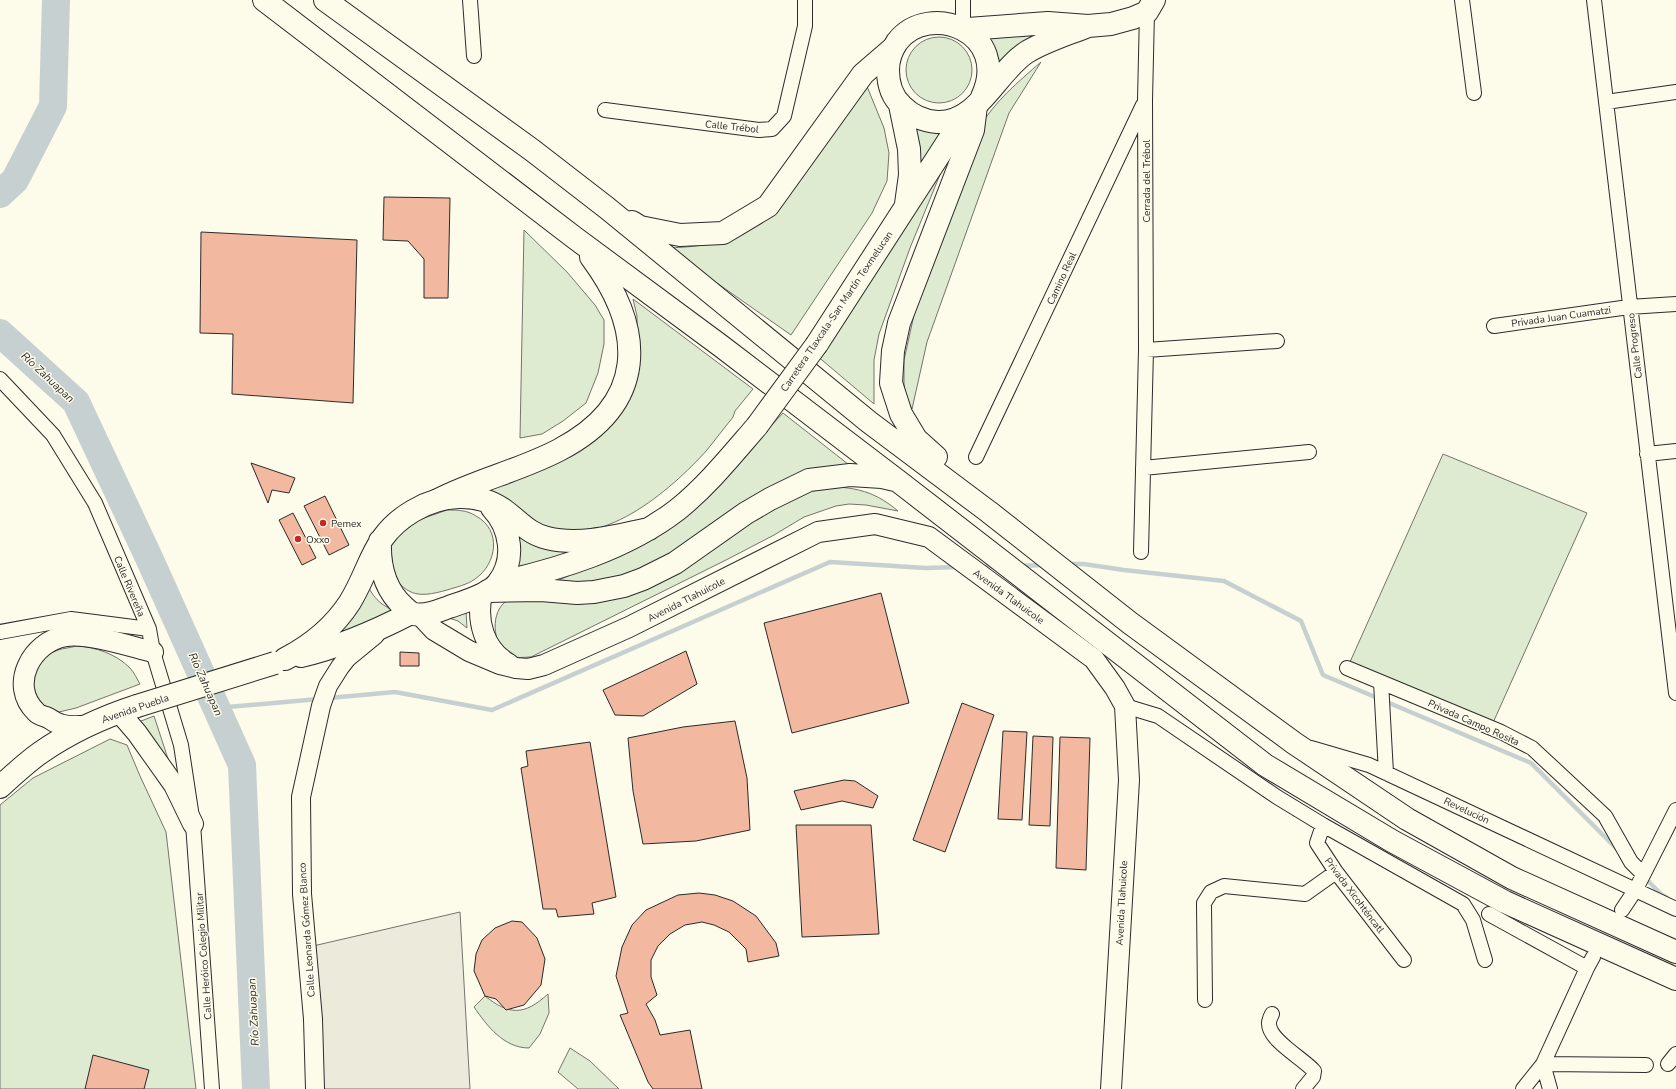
<svg xmlns="http://www.w3.org/2000/svg" width="1676" height="1089" viewBox="0 0 1676 1089" font-family="'Nunito Sans',sans-serif">
  <style>
    .green { fill: #deebd1; stroke: #74746e }
    .parking { fill: #eceadb; stroke: #74746e }
    .lines { fill: none; stroke-linecap: round; stroke-linejoin: round }
    .stream { stroke: #c7d0d0; stroke-width: 4.5 }
    .river { stroke: #c7d0d0; stroke-width: 28 }
    .building { fill: #f2b8a0; stroke: #2b2b2b }
    .minor-casing { stroke: #2b2b2b; stroke-width: 16 }
    .tertiary-casing { stroke: #2b2b2b; stroke-width: 20 }
    .secondary-casing { stroke: #2b2b2b; stroke-width: 22 }
    .primary-casing { stroke: #2b2b2b; stroke-width: 24 }
    .motorway-casing { stroke: #2b2b2b; stroke-width: 24 }
    .minor { stroke: #fdfbea; stroke-width: 14 }
    .tertiary { stroke: #fdfbea; stroke-width: 18 }
    .secondary { stroke: #fdfbea; stroke-width: 20 }
    .primary { stroke: #fdfbea; stroke-width: 22 }
    .motorway { stroke: #fdfbea; stroke-width: 22 }
    .primary-bridge-casing { stroke: #2b2b2b; stroke-width: 24; stroke-linecap: butt }
    .primary-bridge { stroke: #fdfbea; stroke-width: 22 }
    .poi-dot { fill: #c62828; stroke: #fdfbea; stroke-width: 1.5 }
    .labels { text-anchor: middle; stroke-width: 3; stroke-linejoin: round; paint-order: stroke }
    .street-label { font-size: 10px; fill: #2b2b2b; stroke: #fdfbea }
    .poi-label { font-size: 10px; fill: #2b2b2b; stroke: #fdfbea; text-anchor: start }
    .water-label { font-size: 11px; font-style: italic; fill: #2b2b2b; stroke: #fdfbea }
  </style>
  <rect width="100%" height="100%" fill="#fdfbea"/>
  <path class="green" d="M1047,32L993,70L978,33Z
    M906 70a33 33 0 1 1 66 0a33 33 0 1 1-66 0Z
    M1041,62L1009,113L927,342L912,409L906,397L904,384V360L914,315L979,128C995,101 1018,82 1041,62Z
    M866,84L884,128L889,153L887,181L872,213L791,335L667,248C690,247 711,246 732,236Z
    M911,123L942,129L914,178Z
    M948,155L910,248L879,334L874,360V404L816,355Z
    M524,230L567,272L595,305L604,320V344L598,373L586,403L563,421L542,434L520,438Z
    M633,299L753,389L735,411L733,417C724,428 716,439 707,450C670,491 599,553 541,525C520,515 504,496 483,486L572,450L637,350V316Z
    M783,413L853,468L632,579L579,585L557,581L590,566L755,443Z
    M1443,454L1587,513L1492,725L1350,662Z
    M816,486C850,487 871,488 898,511L866,505L849,504L836,506L804,517L774,535L728,559L531,657C524,657 516,659 510,655C491,645 490,610 508,600L657,584L693,564L703,555L729,539L766,509Z
    M447,510C457,510 467,510 476,516C502,530 497,564 475,579C467,585 456,587 447,590C415,599 407,595 387,569L391,542L410,523Z
    M516,533L557,551L574,553L511,569Z
    M367,584C376,603 384,606 401,614L331,639Z
    M466,611L467,628L458,621L449,618Z
    M76,646C96,647 116,654 130,668C134,672 137,679 140,684L76,708L59,712L47,710C25,688 26,662 58,650C64,648 70,648 76,646Z
    M154,716L172,771L136,723Z
    M110,739L127,745L140,776L166,832L196,1089H0V805L33,778Z
    M548,994L549,1013L540,1034L529,1048C504,1048 487,1026 474,1007L485,996C509,1015 524,1016 548,994Z
    M570,1048L590,1061L619,1089H578L558,1072Z"/>
  <path class="parking" d="M460,912L470,1089H313V946Z"/>
  <g class="lines">
    <path class="stream" d="M1068,564H1084L1124,570L1224,581L1301,621L1323,675L1531,763L1617,849
      M1020,566L1044,565
      M980,567L996,566
      M329,698L395,692L492,710L830,562L926,568L958,567
      M216,708L319,699
      M1645,878L1662,895L1666,897"/>
    <path class="river" d="M0,194L15,180L53,106L56,0
      M0,333L76,402L150,560L242,765L256,1089"/>
  </g>
  <path class="building" d="M384,197L450,198L448,298H424V259L408,241L383,240Z
    M201,232L357,240L353,403L232,394L233,334L200,333Z
    M251,463L295,478L289,493L272,490L268,503Z
    M325,496L349,545L329,555L304,506Z
    M293,513L316,558L302,565L279,520Z
    M881,593L909,703L792,733L764,623Z
    M686,651L697,684L643,716L615,715L603,690Z
    M400,652L419,653V666H400Z
    M962,703L994,715L945,852L913,840Z
    M735,721L747,778L750,830L696,841L643,844L633,791L628,738L683,727Z
    M1003,731L1027,732L1022,820L998,819Z
    M1033,736L1053,737L1050,826L1029,825Z
    M1060,737L1090,738L1086,870L1056,868Z
    M590,742L616,897L592,903L594,914L558,917L556,909H543L521,768L528,766L526,751Z
    M844,780L855,781L878,796L873,808L842,801L801,810L794,791Z
    M796,825H871L879,934L802,937Z
    M699,893L715,895L733,901L756,916L776,943L779,956L748,962L746,949L729,932L714,925L702,922L685,925L670,934L658,946L651,960V977L657,995L646,1004L655,1020L660,1035L690,1030L702,1089H653L648,1082L620,1015L628,1013L616,976L622,947L632,925L646,910L678,895Z
    M512,921L522,922L537,938L545,959L541,985L524,1005L506,1010L496,999L485,996L474,971L476,954L482,940L495,928Z
    M93,1055L149,1070L144,1089H85Z"/>
  <g class="lines">
    <defs>
      <path id="minor" d="M470,0L474,56
        M963,0V26
        M1462,0L1474,93
        M1594,0L1676,693
        M1606,102L1676,92
        M605,110L759,130L772,129L784,116L805,26V0
        M1494,326L1629,307L1676,304
        M1146,350L1277,341
        M0,379L53,435L95,503L149,629L153,652L181,745L193,824L212,1089
        M1647,454L1676,451
        M976,457L1143,105
        M1143,468L1309,452
        M1141,552L1146,350L1145,100L1147,12
        M0,632L71,619L149,629
        M1347,668L1501,732L1532,748L1605,816L1631,862L1643,874
        M1381,682L1386,773
        M1125,706L1158,716L1277,797L1323,825L1463,904L1473,920L1485,960
        M1311,748L1369,765L1676,909
        M1323,825L1317,843L1336,872L1404,960
        M1622,910L1636,889L1676,810
        M1489,914L1587,968
        M1205,1000L1204,903L1211,892L1224,886L1305,894L1336,872
        M1272,1014C1271,1016 1269,1020 1269,1023C1268,1040 1304,1059 1314,1071L1313,1077L1303,1089
        M1668,1064L1676,1054
        M1523,1089L1543,1064L1587,968L1593,957
        M1550,1089L1543,1064L1646,1065"/>
      <path id="tertiary" d="M315,1089L313,1019L302,894L301,797L321,706L328,686L340,667L347,658L375,635"/>
      <path id="secondary" d="M482,594C476,621 484,650 509,664
        M420,615L434,630L469,651L500,664L516,668L528,669L544,665L629,627L818,532L875,524L929,537L1094,659L1115,688L1125,706L1129,780L1111,1089
        M119,712L137,733L174,785L193,824
        M85,726C77,726 67,727 60,724C55,723 51,719 46,717C43,716 38,715 36,712C8,685 32,641 66,636C90,633 129,646 153,652"/>
      <path id="primary" d="M968,29L1048,23L1088,26L1111,24L1133,18L1147,12L1154,0
        M982,97C1012,32 929,0 897,42C891,51 888,60 888,70C888,83 892,97 902,106C911,115 923,121 937,122C978,124 996,72 1027,52C1045,41 1068,34 1088,26
        M900,105L909,149L910,175L906,204
        M817,344L965,115
        M380,541C379,566 385,590 404,607C406,608 409,612 411,613C423,618 438,611 449,607C463,602 489,595 498,583C516,560 511,528 492,508
        M498,583C560,569 626,549 677,510C707,486 731,456 757,426
        M301,656C340,647 376,631 411,613
        M285,659C312,645 334,627 350,602C372,566 372,535 413,511C441,494 477,491 504,510C519,521 529,534 547,538C580,546 616,536 649,529
        M0,787C13,775 26,763 40,753C70,732 103,717 137,706"/>
      <path id="motorway" d="M264,0L575,238L721,346L898,481L1265,765L1392,841L1505,902L1676,979
        M325,0L532,150L607,208L869,422L989,512L1130,623L1294,743L1407,819L1512,878L1676,952
        M632,222L640,227L680,235L723,233L768,206L863,74L892,49
        M936,457L916,439L901,414L891,383L893,351L899,323L973,130L976,106
        M438,500C477,480 521,470 559,450C647,404 646,331 591,257
        M488,591L541,590L577,593L594,592L624,586L643,579L675,563L746,513L770,499L809,480L850,475L882,477L895,480"/>
    </defs>
    <use href="#minor" class="minor-casing"/>
    <use href="#tertiary" class="tertiary-casing"/>
    <use href="#secondary" class="secondary-casing"/>
    <use href="#primary" class="primary-casing"/>
    <use href="#motorway" class="motorway-casing"/>
    <use href="#minor" class="minor"/>
    <use href="#tertiary" class="tertiary"/>
    <use href="#secondary" class="secondary"/>
    <use href="#primary" class="primary"/>
    <use href="#motorway" class="motorway"/>
    <defs>
      <path id="primary-bridge" d="M757,426L817,344
        M137,706L275,663"/>
    </defs>
    <use href="#primary-bridge" class="primary-bridge-casing"/>
    <use href="#primary-bridge" class="primary-bridge"/>
  </g>
  <g class="poi-dot">
    <circle cx="323" cy="523" r="4"/>
    <circle cx="298" cy="539" r="4"/>
  </g>
  <g class="labels">
    <g class="street-label">
      <text transform="translate(732 126) rotate(6)" y="4">Calle Trébol</text>
      <text transform="translate(1146 181) rotate(-90)" y="4">Cerrada del Trébol</text>
      <text transform="translate(1061 278) rotate(-65)" y="4">Camino Real</text>
      <text transform="translate(836 311) rotate(-56)" y="4">Carretera Tlaxcala-San Martín Texmelucan</text>
      <text transform="translate(1561 316) rotate(-8)" y="4">Privada Juan Cuamatzi</text>
      <text transform="translate(1634 346) rotate(-97)" y="4">Calle Progreso</text>
      <text transform="translate(130 586) rotate(67)" y="4">Calle Rivereña</text>
      <text transform="translate(1009 596) rotate(36)" y="4">Avenida Tlahuicole</text>
      <text transform="translate(686 599) rotate(-27)" y="4">Avenida Tlahuicole</text>
      <text transform="translate(135 708) rotate(-19)" y="4">Avenida Puebla</text>
      <text transform="translate(1474 722) rotate(24)" y="4">Privada Campo Rosita</text>
      <text transform="translate(1467 810) rotate(25)" y="4">Revelución</text>
      <text transform="translate(1355 895) rotate(53)" y="4">Privada Xicohténcatl</text>
      <text transform="translate(1121 903) rotate(-87)" y="4">Avenida Tlahuicole</text>
      <text transform="translate(306 930) rotate(-94)" y="4">Calle Leonarda Gómez Blanco</text>
      <text transform="translate(203 956) rotate(-94)" y="4">Calle Heróico Colegio Militar</text>
    </g>
    <g class="poi-label">
      <text x="331" y="527">Pemex</text>
      <text x="306" y="543">Oxxo</text>
    </g>
    <g class="water-label">
      <text transform="translate(48 377) rotate(43)" y="4">Río Zahuapan</text>
      <text transform="translate(206 684) rotate(66)" y="4">Río Zahuapan</text>
      <text transform="translate(253 1012) rotate(-93)" y="4">Río Zahuapan</text>
    </g>
  </g>
</svg>
